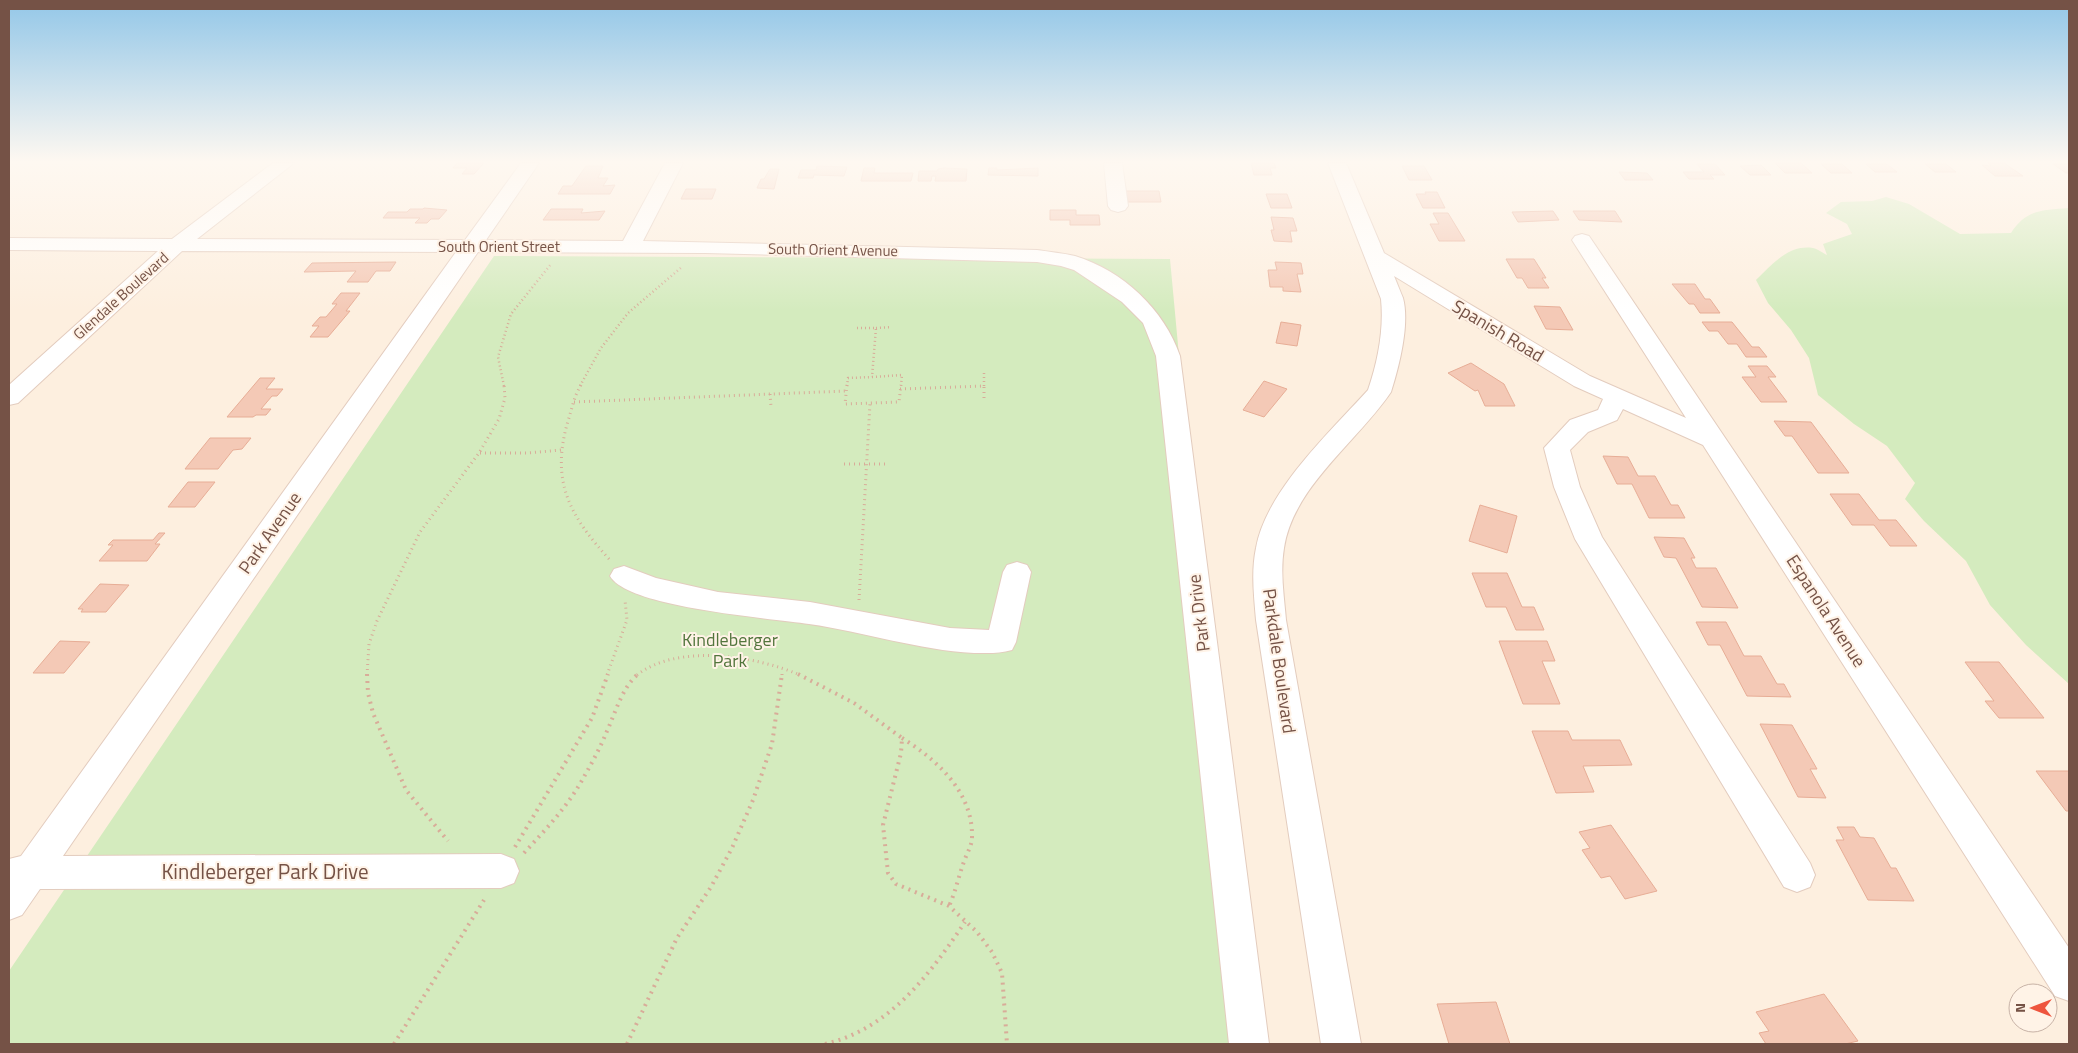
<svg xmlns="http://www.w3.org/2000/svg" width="2078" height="1053" viewBox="0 0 2078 1053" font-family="'Titillium Web',sans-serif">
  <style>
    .green { fill: #d4ebbe }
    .building { fill: #f4c9b6; stroke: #e7ad96 }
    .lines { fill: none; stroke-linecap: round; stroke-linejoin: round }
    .minor-casing { stroke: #e3ccbe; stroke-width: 2 }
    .path-far2 { stroke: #d8ac99; stroke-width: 2.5; stroke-dasharray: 1 3; stroke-linecap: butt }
    .path-far1 { stroke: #d8ac99; stroke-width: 3; stroke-dasharray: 1 4; stroke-linecap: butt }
    .path { stroke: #d8ac99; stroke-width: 4; stroke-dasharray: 2 5; stroke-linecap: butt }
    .minor { fill: #fff; fill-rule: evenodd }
    .labels { text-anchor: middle; stroke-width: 4; stroke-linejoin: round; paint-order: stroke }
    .far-street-label { font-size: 15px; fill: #755246; stroke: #fff3e7 }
    .street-label { font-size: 18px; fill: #755246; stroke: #fff3e7 }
    .park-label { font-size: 18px; fill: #52753c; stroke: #fff3e7 }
    .near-street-label { font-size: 21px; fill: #755246; stroke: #fff3e7 }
  </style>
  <rect width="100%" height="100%" fill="#fdefdf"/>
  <path class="green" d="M1886,197L1909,204L1960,234L2011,233C2026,209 2044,210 2069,208V684L2026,645L1990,605L1966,561L1924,521L1905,499L1915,483L1887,446L1854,424L1818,395L1809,358L1791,330L1768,303L1756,280C1771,265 1789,244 1813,248C1818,249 1823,253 1827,255L1823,244L1852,234L1847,224L1826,213L1841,202L1872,201Z
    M494,256L1170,259L1243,1044H9V971Z"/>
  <path class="building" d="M457,163H484L474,174H462L467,168H453Z
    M1251,163H1274L1276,168H1270L1272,175H1254Z
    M1775,163H1801L1812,173H1785Z
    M1988,163H2004L2023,176H1995L1982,165L1991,166Z
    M1697,164H1715L1725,175H1710L1714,179H1689L1683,172H1704Z
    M1821,164H1842L1852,173H1831Z
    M1866,164H1887L1897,172H1875Z
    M1925,164H1946L1956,172H1935Z
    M2053,164H2069V173H2066Z
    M1761,165L1771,175H1750L1740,166Z
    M586,166H603L598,178H608L603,186L615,185L610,194H558L563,186H572Z
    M817,166L847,167L844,176L814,175L813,178H798L801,170H816Z
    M1402,166H1424L1432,180H1409Z
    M864,168H875L874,173H913L911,181H861Z
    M944,168L967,169L966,181H935L936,176H932L931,181H918L919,171H937L938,169Z
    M989,168H997V170L1038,168V176L988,175Z
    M770,169H779L774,189L757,188L761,179H764Z
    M1619,172L1647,173L1653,180H1625Z
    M686,189H716L712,199H681Z
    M1125,191H1159L1161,202H1126Z
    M1425,192H1437L1445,208H1423L1416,194H1426Z
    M1266,194H1287L1292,208H1271Z
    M424,208L447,210L439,219H431L427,223H415L420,218H383L388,212H407L410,209H423Z
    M551,209H583L581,213L605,211L599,220H543Z
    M1050,210H1076V215H1099L1100,225H1070V220H1050Z
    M1553,211L1559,220L1518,222L1512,212Z
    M1573,211H1615L1622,222L1579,220Z
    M1433,213H1448L1465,241H1439L1430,224H1439Z
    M1271,217L1293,218L1297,231H1290L1292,242L1274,241L1271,230H1274Z
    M1506,259H1534L1546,278H1542L1549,288H1528L1522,278H1517Z
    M396,262L390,271H376L368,282H347L356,271L304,272L312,263Z
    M1275,262L1301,263L1303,274H1297L1301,292L1283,291V287H1270L1268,270H1277Z
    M1672,284H1695L1705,299H1710L1720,313H1700L1694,304H1689Z
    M341,293H360L346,311H350L328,337H310L319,326H312L320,317H326L337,304H332Z
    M1534,306L1560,307L1573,330L1546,329Z
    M1281,322L1301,325L1297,346L1276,343Z
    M1702,322H1732L1752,347H1759L1767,357H1746L1737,344H1728L1718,331H1709Z
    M1471,363L1504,384L1515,406H1485L1478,390L1475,391L1448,373Z
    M1748,366H1767L1776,377H1768L1787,402H1761L1742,377H1756Z
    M260,378H275L266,389H283L277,396H272L261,409H271L266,415H256L253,417H227Z
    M1264,381L1287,389L1264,417L1243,410Z
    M1774,421L1811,422L1849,473H1818L1792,436H1785Z
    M210,438H251L242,449L233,450L218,469H185Z
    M1603,456L1628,457L1638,476H1655L1671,505H1678L1685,518H1649L1632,484H1617Z
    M188,482H215L195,507H168Z
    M1830,494H1859L1879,520H1896L1917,546H1890L1874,525H1852Z
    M1480,505L1517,516L1507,553L1469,541Z
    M159,533H165L155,544H160L147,561H99L113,545H108L113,540H153Z
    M1654,537L1684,538L1695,558H1691L1696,568H1716L1738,608L1702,607L1676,558L1664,557Z
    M1472,573H1507L1522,607H1534L1544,630H1516L1506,607H1486Z
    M100,584L129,585L106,612H81L83,609H78Z
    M1696,622H1726L1744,656H1761L1777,684H1784L1791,697L1747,696L1720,645H1708Z
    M60,641L90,642L64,673H33Z
    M1499,641H1547L1555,661H1542L1560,704H1523Z
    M1965,662H1999L2044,718H1999L1985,701H1994Z
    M1760,724L1792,725L1817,769H1810L1826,798L1798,797Z
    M1532,731H1568L1572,740H1620L1632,765L1583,766L1594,792L1556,793Z
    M2036,771H2069V811H2066Z
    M1611,825L1657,891L1625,899L1610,876L1601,878L1582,850L1590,848L1579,832Z
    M1837,827H1854L1860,837L1874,838L1891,868H1896L1914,901L1868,900L1836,840H1844Z
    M1824,994L1858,1041L1845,1044H1766L1759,1033L1769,1031L1756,1012Z
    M1496,1002L1510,1044H1449L1437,1004Z"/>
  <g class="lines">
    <defs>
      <path id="minor" d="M273,163H294L197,239L465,240L521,163H539L486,240L623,241L665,163H683L643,241L1037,250C1050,252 1062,253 1075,256C1123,271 1164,309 1180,356L1269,1044H1229L1156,356L1143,323L1122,302L1074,270L1061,266L1037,262L705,253L478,252L63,856L501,854L514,859L519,871L514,883L501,888L40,889L22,915L9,920V859L21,856L456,252L182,251L18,403L9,405V385L158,251L9,250V238L172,239Z
        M1104,163H1122L1128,206L1125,210L1118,212L1111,210L1108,206Z
        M1328,163H1346L1384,253L1590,376L1686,418L1572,240L1575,236L1582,234L1589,236L2069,948V1001L2055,996L1703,445L1623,409L1617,420L1588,432L1570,450L1580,487L1602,537L1810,863L1815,875L1810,887L1797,892L1784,887L1575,539L1554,487L1544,448L1570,420L1598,410L1603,399L1574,386L1394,276C1397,283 1400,291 1403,298C1410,324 1399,367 1391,392C1358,441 1293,487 1284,548C1280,572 1284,596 1286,620L1361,1044H1321L1256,620C1254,596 1251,572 1256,548C1266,491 1330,432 1368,390C1378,361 1384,329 1381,299Z
        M1017,562L1027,565L1031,572L1016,642L1012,650C999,654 987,653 974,653C918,650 865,632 809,624C771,618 628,608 610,576L614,569L624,566L656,578L718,592L810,602L950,628L989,630L1003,572L1007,565Z"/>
    </defs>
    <use href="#minor" class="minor-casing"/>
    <path class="path-far2" d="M857,328H876L872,377
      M876,328L892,327
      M984,373V386
      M872,377L902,375L901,386
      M504,386L498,357L511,314L551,264
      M580,386L601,348L628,313L683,266
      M847,386L848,378L872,377"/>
    <path class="path-far1" d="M581,385C574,396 572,409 568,421C550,482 570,516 610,560
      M847,385L845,404L899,402L901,385
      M900,389L984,386V399
      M770,394L771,407
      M574,402L846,391
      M480,453H528L561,450
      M844,464H887
      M859,600L870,403
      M367,675L369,644L377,621L420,532L479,453L499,419L505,398L504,385
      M607,675L627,620L625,600
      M637,675C678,643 756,656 800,675
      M782,675V670"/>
    <path class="path" d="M367,674L368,693L373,713L406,790L448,841
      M798,674L854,703L902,738L901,753L883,825L888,873L896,884L949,906L977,932L992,952L1002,973L1007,1044
      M902,738C937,760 973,792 972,837C972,845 968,851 965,859C959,874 956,891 949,906
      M515,847L592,718L608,674
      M524,853C547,828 569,805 585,775C593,761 601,746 607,731C616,711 622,688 638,674
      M394,1044L484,900
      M627,1044L677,938L711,887L732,848L753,800L772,744L782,674
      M825,1044C890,1029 930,974 965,922"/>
    <use href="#minor" class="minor"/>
  </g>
  <linearGradient id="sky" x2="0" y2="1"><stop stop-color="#93c7e8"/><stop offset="0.52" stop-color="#fef8f1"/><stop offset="1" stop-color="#fef8f1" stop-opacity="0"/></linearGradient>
  <rect width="2078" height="311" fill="url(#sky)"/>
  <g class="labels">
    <g class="far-street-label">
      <text x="499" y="252">South Orient Street</text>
      <text transform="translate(833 250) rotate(1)" y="5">South Orient Avenue</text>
      <text transform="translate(121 296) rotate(-42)" y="5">Glendale Boulevard</text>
    </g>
    <g class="street-label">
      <text transform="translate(1498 331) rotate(31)" y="6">Spanish Road</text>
      <text transform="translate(270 533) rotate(-55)" y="6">Park Avenue</text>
      <text transform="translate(1826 611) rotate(57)" y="6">Espanola Avenue</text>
      <text transform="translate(1199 613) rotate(-97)" y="6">Park Drive</text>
      <text transform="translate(1279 661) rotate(82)" y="6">Parkdale Boulevard</text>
    </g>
    <g class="park-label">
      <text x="730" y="646">Kindleberger<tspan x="730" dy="21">Park</tspan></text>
    </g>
    <g class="near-street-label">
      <text x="265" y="879">Kindleberger Park Drive</text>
    </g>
  </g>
  <rect width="2078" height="1053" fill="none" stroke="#755246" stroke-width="20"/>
  <g transform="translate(2033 1008) rotate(270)"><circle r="24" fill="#fff3e7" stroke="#c8b3a7"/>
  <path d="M0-4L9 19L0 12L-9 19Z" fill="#ee553e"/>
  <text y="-8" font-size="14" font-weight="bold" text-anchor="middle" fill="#755246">N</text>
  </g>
</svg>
